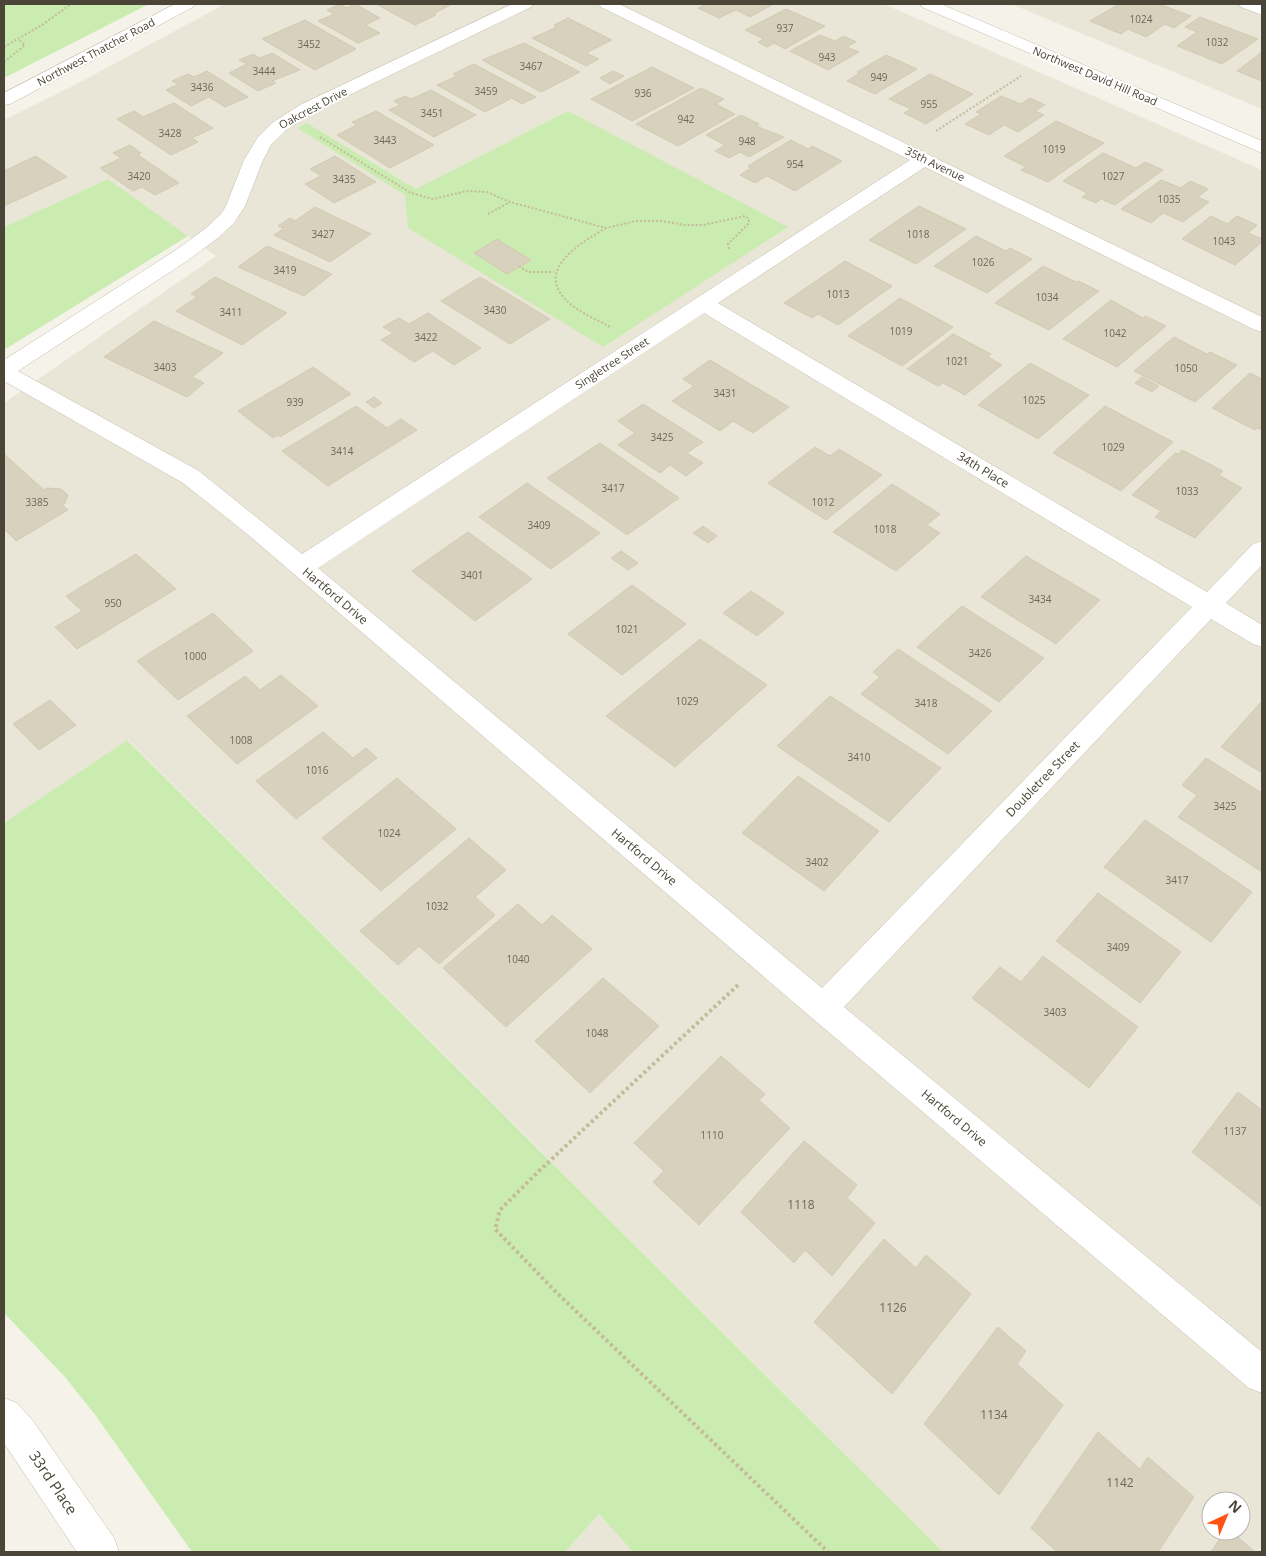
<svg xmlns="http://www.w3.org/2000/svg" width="1266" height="1556" viewBox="0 0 1266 1556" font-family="'Open Sans',sans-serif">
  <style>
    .residential { fill: #eae6d7; fill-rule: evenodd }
    .green { fill: #caecb0 }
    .building { fill: #d8d1be; stroke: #d3cab0 }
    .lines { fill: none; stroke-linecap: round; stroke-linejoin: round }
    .minor-casing { stroke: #c2bcab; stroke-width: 1 }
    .path-far1 { stroke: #c4bb9b; stroke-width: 2; stroke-dasharray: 2 2; stroke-linecap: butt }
    .path { stroke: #c4bb9b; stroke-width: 4; stroke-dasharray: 3 3; stroke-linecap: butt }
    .minor { fill: #fff; fill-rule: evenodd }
    .labels { text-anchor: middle; stroke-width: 4; stroke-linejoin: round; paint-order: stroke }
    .number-label { font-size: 10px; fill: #6e6859 }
    .far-street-label { font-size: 11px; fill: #4a4537; stroke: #fff }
    .street-label { font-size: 12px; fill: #4a4537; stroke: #fff }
    .near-number-label { font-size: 12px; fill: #6e6859 }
    .near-street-label { font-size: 15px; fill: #4a4537; stroke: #fff }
  </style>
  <rect width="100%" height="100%" fill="#f5f3e9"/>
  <path class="residential" d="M225,4H884L1262,170V1552H943L128,740L4,823V403L216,256L108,179L4,227V120L71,87ZM568,111L408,228L406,195L297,128L307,123L416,189ZM1211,1501H1241V1531H1211Z
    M1011,4H1262V109Z
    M599,1514L633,1552H565Z"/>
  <path class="green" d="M4,4H149L4,78Z
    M568,111L788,227L603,347L408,228L405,195L297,128L307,123L416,189Z
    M108,179L188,236L4,350V227Z
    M127,740L943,1552H633L599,1514L565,1552H192L96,1416L65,1377L4,1313V823Z"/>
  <path class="building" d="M340,4L347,8L355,4L380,18L365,25L380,33L358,43L318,21L334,14L327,10Z
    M376,4H448L450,5L433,14L436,15L415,25Z
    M707,4H774L750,17L736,10L719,18L698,8Z
    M1119,4H1159L1191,16L1174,28L1165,24L1146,37L1128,29L1121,34L1090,21Z
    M786,9L825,26L785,49L774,43L767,47L758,42L764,39L745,30Z
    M1200,17L1258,39L1222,64L1177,46L1197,32L1185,27Z
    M568,18L612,40L586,53L599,59L586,66L532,38L557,27L554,25Z
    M305,20L356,49L315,70L262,39Z
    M820,35L835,41L844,36L856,42L847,47L859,52L828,70L790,51Z
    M524,43L580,72L541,92L482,60Z
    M1262,52V81L1237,71Z
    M272,53L300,70L272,81L276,83L258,91L229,73L247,64L239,60L253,54L260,58Z
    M886,55L917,69L875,94L847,81L860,73L857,72Z
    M474,64L536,97L522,104L512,98L485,112L437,85L457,76L453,74Z
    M652,67L694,88L632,121L591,99Z
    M207,71L248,97L225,107L209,97L191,106L166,90L178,84L172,81L188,74L194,77Z
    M613,71L624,76L610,84L600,78Z
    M930,74L973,94L926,124L904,113L911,109L889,99Z
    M701,88L724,99L716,104L735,114L678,146L636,124Z
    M431,90L476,115L434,137L389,110L400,105L394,101L405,96L411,99Z
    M1001,96L1021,104L1030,98L1045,105L1035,111L1044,115L1018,132L1004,125L989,135L965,124L981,114L976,112Z
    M174,103L213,128L192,138L198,142L171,155L117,119L134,111L143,117Z
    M376,111L434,145L390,168L337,135L357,125L352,122Z
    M741,115L759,124L756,126L784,137L749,157L740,152L729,158L715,151L725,145L706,135Z
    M1056,121L1104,143L1048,182L1021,170L1026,167L1004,156Z
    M791,140L808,149L812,146L842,161L795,191L767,176L755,183L740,175L751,168L748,166Z
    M130,145L141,153L138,155L179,183L155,195L142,187L133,191L100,168L121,158L113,153Z
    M1103,153L1136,168L1145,162L1163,170L1115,205L1101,199L1096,203L1082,197L1087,193L1063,181Z
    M36,156L67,177L4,206V171Z
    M335,156L376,182L334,203L305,184L321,176L310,169Z
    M1161,180L1181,188L1190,181L1208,189L1198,197L1209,202L1183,222L1163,213L1151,223L1121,209Z
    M919,206L966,229L916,264L869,240Z
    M315,207L371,234L330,262L274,235L284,228L278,226L290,218L295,221Z
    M1211,216L1227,224L1237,216L1257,225L1248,233L1262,239V242L1235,265L1182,239Z
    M976,236L1006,251L1010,248L1032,259L987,293L934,266Z
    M497,239L531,260L507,274L474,253Z
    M267,246L332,274L304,296L238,267Z
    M845,261L892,286L838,325L818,314L812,318L784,303Z
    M1043,266L1076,282L1078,281L1099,291L1049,330L995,303Z
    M215,277L287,313L242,345L176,311L197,297L191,294Z
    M480,277L550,319L510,344L441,301Z
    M900,298L953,327L902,366L848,336Z
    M1111,300L1143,318L1145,316L1166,326L1117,367L1063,339Z
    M428,313L481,348L454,365L433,351L414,362L381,340L393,333L383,327L399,318L409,324Z
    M154,321L223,353L192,377L204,383L187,397L104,357Z
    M953,334L991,354L988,357L1002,365L965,395L943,383L938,386L907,369Z
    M1174,337L1207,354L1210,352L1237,365L1195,402L1134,371Z
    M710,360L789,407L753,433L733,421L720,431L672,401L694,386L683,379Z
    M1030,363L1089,395L1038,439L978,405Z
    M313,367L351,394L280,437L278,435L273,438L238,411Z
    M1250,373L1262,379V430L1257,428L1255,430L1212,408Z
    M1142,377L1159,386L1152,392L1135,383Z
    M374,397L382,403L374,408L366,402Z
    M643,404L703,442L687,453L703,463L686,476L670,465L660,473L618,445L635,433L618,421Z
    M356,406L387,428L401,419L417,430L328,486L282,451Z
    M1105,406L1173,442L1121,491L1053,453Z
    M600,443L679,498L627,535L547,478Z
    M815,447L830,456L839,449L882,475L826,520L768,483Z
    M1182,450L1223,471L1219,475L1242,488L1195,538L1155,517L1161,511L1132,495L1175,453L1178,454Z
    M4,454L44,490L47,488L61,489L68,495L65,503L62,505L68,510L16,541L4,529Z
    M527,483L600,533L551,569L479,517Z
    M892,484L940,514L927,525L940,533L896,571L833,532Z
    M703,526L717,536L708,543L693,533Z
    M468,532L532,579L475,621L412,571Z
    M621,551L638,563L628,570L611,558Z
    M136,554L176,589L77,649L55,627L82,611L66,596Z
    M1026,556L1100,600L1056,644L981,597Z
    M632,585L686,624L622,675L568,634Z
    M751,591L784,613L757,636L723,613Z
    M962,606L1044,658L999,702L917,647Z
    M213,613L253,651L178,700L137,661Z
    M700,639L767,685L675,767L606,716Z
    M898,649L992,711L948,754L861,694L880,677L873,672Z
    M281,675L318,706L237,764L187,716L245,676L260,690Z
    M830,696L941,768L889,822L777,746Z
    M50,700L76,725L39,750L13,724Z
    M1261,702L1262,703V773L1221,747Z
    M323,732L353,758L366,748L377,758L296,819L256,781Z
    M1206,758L1262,793V872L1178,817L1197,795L1182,785Z
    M798,776L879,831L824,891L742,833Z
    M397,778L456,829L381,891L322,838Z
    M1145,820L1252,892L1211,942L1104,867Z
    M469,838L506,870L475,897L495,915L439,964L419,946L398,965L360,931Z
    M1098,893L1181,952L1140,1003L1056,941Z
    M518,904L542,925L552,915L592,949L506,1027L443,968Z
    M1043,956L1138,1027L1089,1088L972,998L1000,967L1021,982Z
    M603,978L659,1026L590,1093L535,1041Z
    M721,1056L765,1094L759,1100L790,1128L699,1225L653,1182L664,1171L634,1143Z
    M1238,1092L1262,1110V1207L1192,1152Z
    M804,1141L857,1185L847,1198L875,1223L832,1276L805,1250L794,1263L741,1212Z
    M884,1239L916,1268L926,1255L971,1294L892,1394L814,1322Z
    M998,1327L1026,1351L1017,1364L1063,1405L999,1495L924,1424Z
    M1098,1432L1140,1469L1148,1457L1194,1497L1158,1552H1057L1031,1528Z
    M1225,1531H1231L1255,1552H1211Z"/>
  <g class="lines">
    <defs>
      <path id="minor" d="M175,4H195L193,7L10,104L4,105V93Z
        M512,4H533L531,7L312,113L285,131L271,145L263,160L245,206L234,223L219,237L187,261L18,371L199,471L302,554L910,160L601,7L599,4H619L1262,317V332L1255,330L925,167L718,303L1207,592L1253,544L1262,541V565L1226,603L1262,625V647L1253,644L1211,619L844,1007L1262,1352V1393L1249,1388L812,1018L246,533L183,483L4,381V360L173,252L205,229L221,214L226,206L244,160L258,137L272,123L300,105ZM704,313L1192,607L822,988L318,568Z
        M920,4H941L1262,141V153L922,7Z
        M1239,4H1262V15L1241,7Z
        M4,1398L17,1403L33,1421L114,1538L119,1552H77L4,1443Z"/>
    </defs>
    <use href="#minor" class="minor-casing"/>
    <path class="path-far1" d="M4,47L42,25L71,4
      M4,62L25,45L19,40
      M936,131L1021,76
      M320,137L411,193L433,199L467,191L487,192L510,202L606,228L636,221H662L684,225H703L745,216L749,219V223L728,244L729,249
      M488,214L510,202
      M606,228C577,245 530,273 573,306C584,315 598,320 610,327
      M519,266L528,272H554"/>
    <path class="path" d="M738,985L539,1171L500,1210L495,1229L557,1293L828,1552"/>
    <use href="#minor" class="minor"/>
  </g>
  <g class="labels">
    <g class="number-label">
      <text x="1141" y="23">1024</text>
      <text x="785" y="32">937</text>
      <text x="1217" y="46">1032</text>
      <text x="309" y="48">3452</text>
      <text x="827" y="61">943</text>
      <text x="531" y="70">3467</text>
      <text x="264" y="75">3444</text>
      <text x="879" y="81">949</text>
      <text x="202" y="91">3436</text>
      <text x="486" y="95">3459</text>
      <text x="643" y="97">936</text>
      <text x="929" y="108">955</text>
      <text x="432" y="117">3451</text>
      <text x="686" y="123">942</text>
      <text x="170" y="137">3428</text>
      <text x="385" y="144">3443</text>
      <text x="747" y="145">948</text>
      <text x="1054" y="153">1019</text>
      <text x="795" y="168">954</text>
      <text x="139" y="180">3420</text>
      <text x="1113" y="180">1027</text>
      <text x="344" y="183">3435</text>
      <text x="1169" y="203">1035</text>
      <text x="323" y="238">3427</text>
      <text x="918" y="238">1018</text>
      <text x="1224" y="245">1043</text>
      <text x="983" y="266">1026</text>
      <text x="285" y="274">3419</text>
      <text x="838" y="298">1013</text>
      <text x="1047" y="301">1034</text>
      <text x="495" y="314">3430</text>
      <text x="231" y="316">3411</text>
      <text x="901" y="335">1019</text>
      <text x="1115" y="337">1042</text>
      <text x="426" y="341">3422</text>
      <text x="957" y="365">1021</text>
      <text x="165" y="371">3403</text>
      <text x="1186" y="372">1050</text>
      <text x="725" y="397">3431</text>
      <text x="1034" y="404">1025</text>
      <text x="295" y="406">939</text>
      <text x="662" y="441">3425</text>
      <text x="1113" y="451">1029</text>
      <text x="342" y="455">3414</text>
      <text x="613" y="492">3417</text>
      <text x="1187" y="495">1033</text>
      <text x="37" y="506">3385</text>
      <text x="823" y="506">1012</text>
      <text x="539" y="529">3409</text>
      <text x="885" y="533">1018</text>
      <text x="472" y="579">3401</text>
      <text x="1040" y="603">3434</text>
      <text x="113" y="607">950</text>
      <text x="627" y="633">1021</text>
      <text x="980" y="657">3426</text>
      <text x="195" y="660">1000</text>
      <text x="687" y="705">1029</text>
      <text x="926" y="707">3418</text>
      <text x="241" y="744">1008</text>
      <text x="859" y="761">3410</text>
      <text x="317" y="774">1016</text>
      <text x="1225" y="810">3425</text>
      <text x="389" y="837">1024</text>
      <text x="817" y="866">3402</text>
      <text x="1177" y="884">3417</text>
      <text x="437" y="910">1032</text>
      <text x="1118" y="951">3409</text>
      <text x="518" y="963">1040</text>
      <text x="1055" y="1016">3403</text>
      <text x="597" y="1037">1048</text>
      <text x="1235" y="1135">1137</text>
      <text x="712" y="1139">1110</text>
    </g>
    <g class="far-street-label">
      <text transform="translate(96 52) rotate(-28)" y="4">Northwest Thatcher Road</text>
      <text transform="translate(1095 76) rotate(23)" y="4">Northwest David Hill Road</text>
      <text transform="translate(313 108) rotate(-28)" y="4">Oakcrest Drive</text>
      <text transform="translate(935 164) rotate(26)" y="4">35th Avenue</text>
      <text transform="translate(612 363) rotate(-33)" y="4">Singletree Street</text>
    </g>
    <g class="street-label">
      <text transform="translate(983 470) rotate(31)" y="4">34th Place</text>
      <text transform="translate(335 596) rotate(40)" y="4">Hartford Drive</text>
      <text transform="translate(1043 779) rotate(-46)" y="4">Doubletree Street</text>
      <text transform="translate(644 857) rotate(40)" y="4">Hartford Drive</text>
      <text transform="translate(954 1118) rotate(40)" y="4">Hartford Drive</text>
    </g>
    <g class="near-number-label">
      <text x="801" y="1209">1118</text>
      <text x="893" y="1312">1126</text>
      <text x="994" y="1419">1134</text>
      <text x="1120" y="1487">1142</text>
    </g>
    <g class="near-street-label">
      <text transform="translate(53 1483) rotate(56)" y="5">33rd Place</text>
    </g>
  </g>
  <rect width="1266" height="1556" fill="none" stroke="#4a4537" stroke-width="10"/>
  <g transform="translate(1226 1516) rotate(44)"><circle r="24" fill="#ffffff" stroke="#b7b5af"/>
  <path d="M0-4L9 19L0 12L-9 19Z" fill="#ff5416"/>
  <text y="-8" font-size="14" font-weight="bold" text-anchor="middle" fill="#4a4537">N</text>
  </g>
</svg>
